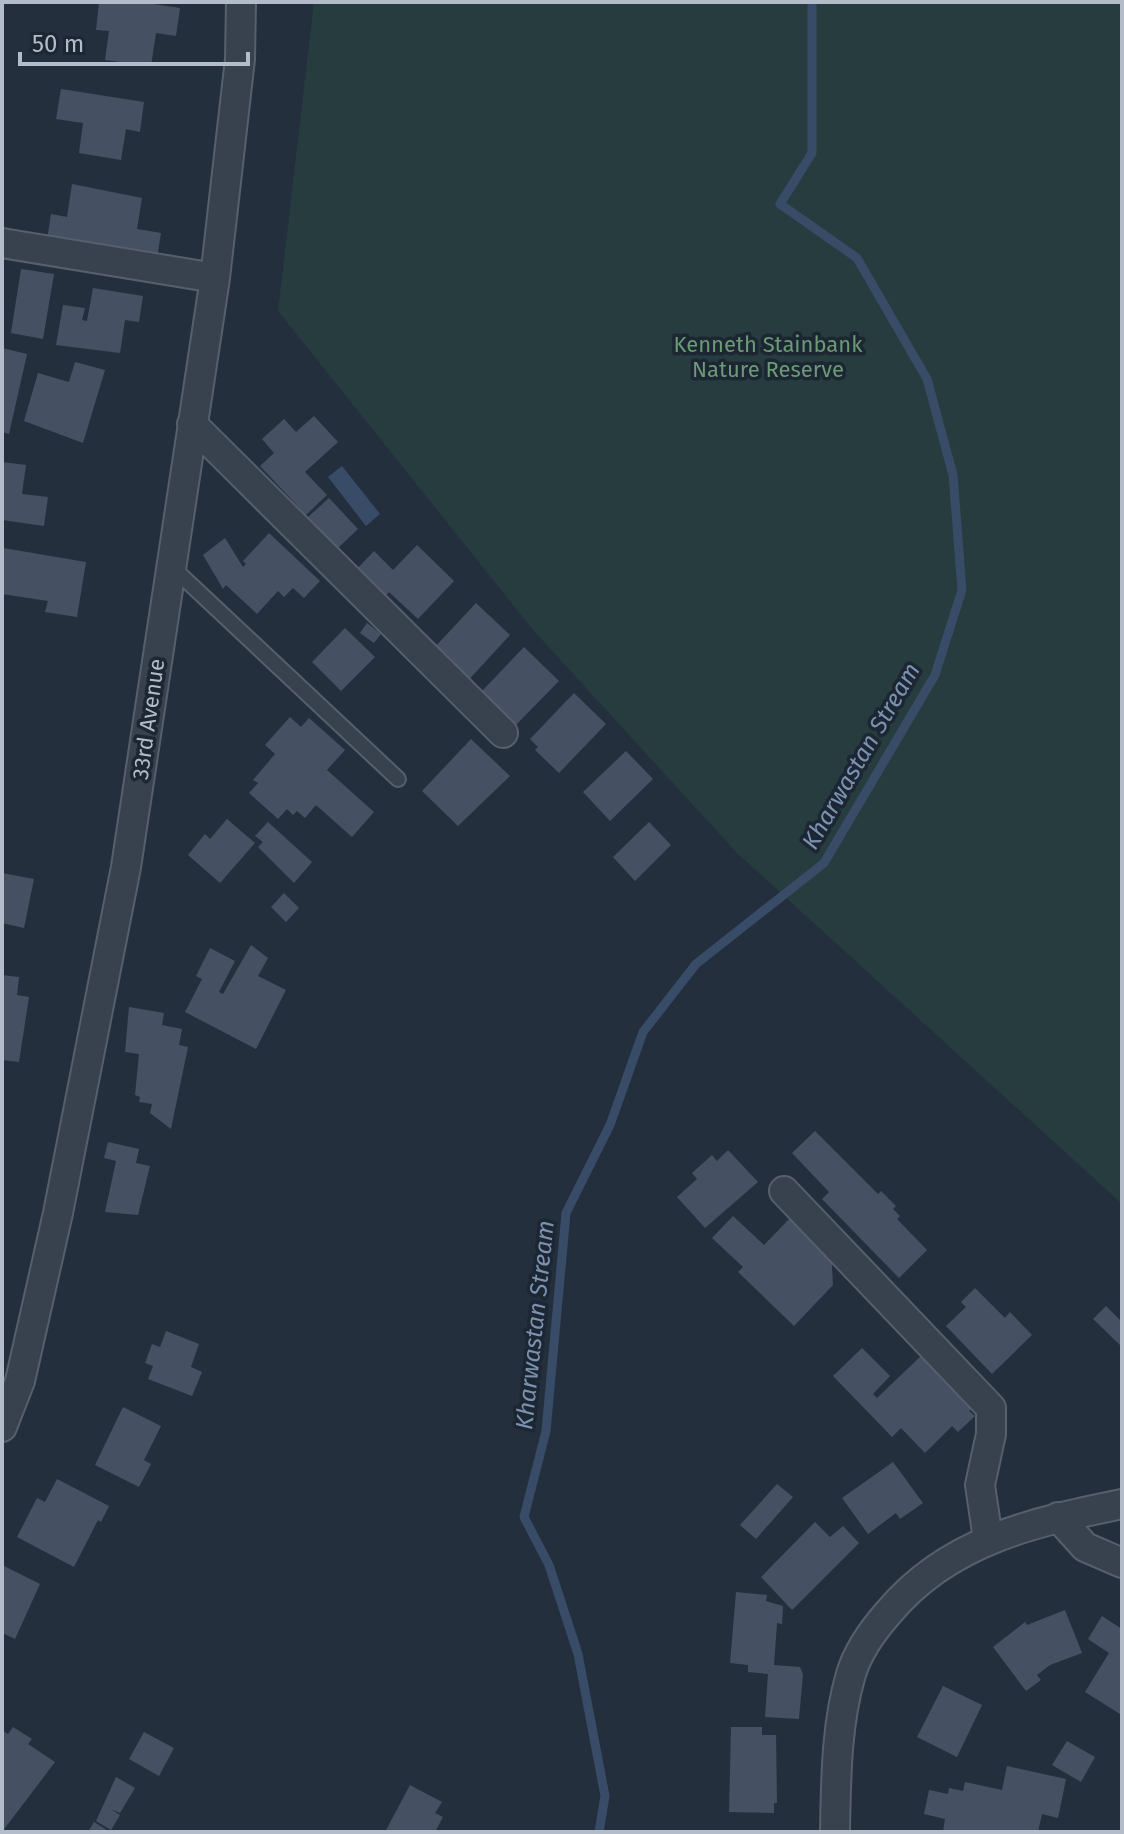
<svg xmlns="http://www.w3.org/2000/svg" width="1124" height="1834" viewBox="0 0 1124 1834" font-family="'Fira Sans',sans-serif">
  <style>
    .green { fill: #263c3f }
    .water { fill: #394c67 }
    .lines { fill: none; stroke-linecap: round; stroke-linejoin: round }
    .stream { stroke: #394c67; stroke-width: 9 }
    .building { fill: #455162 }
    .service-casing { stroke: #565f6c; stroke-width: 18 }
    .minor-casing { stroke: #565f6c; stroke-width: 32 }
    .service { stroke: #38414e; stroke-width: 14 }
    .minor { stroke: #38414e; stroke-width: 28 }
    .labels { text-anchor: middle; stroke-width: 7; stroke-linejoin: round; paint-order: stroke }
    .park-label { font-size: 22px; fill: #6b9a76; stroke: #1d2633 }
    .street-label { font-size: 22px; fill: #b4bcc9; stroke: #1d2633 }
    .water-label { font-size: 24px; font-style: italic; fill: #7c92b1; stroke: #1d2633 }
  </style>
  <rect width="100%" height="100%" fill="#242f3e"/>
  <path class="green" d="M314,2H1122V1204L737,853L533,630L278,311Z"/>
  <path class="water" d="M342,466L380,514L366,526L328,477Z"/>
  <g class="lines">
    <path class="stream" d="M599,1832L605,1796L578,1654L549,1565L524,1517L546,1431L566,1213L610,1125L643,1032L696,964L824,863L935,675L962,590L953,475L927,379L857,258L780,204L812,153V2"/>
  </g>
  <path class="building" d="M99,2H140L180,8L176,36L156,33L151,66L105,60L109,31L96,30Z
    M61,89L144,102L140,132L126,129L121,160L79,153L83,123L56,119Z
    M72,184L142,198L137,229L161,233L156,265L46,246L51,214L67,217Z
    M21,269L54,274L43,339L11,333Z
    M93,288L143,296L139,322L125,320L120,353L56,345L63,305L85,308L82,320L87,321Z
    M2,348L27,354L9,434L2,432Z
    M75,362L105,370L83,443L24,421L38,373L69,382Z
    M314,416L338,442L305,472L327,495L306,515L260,466L274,453L262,439L284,419L296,432Z
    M2,462L26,465L22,494L48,497L44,526L2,520Z
    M329,498L358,529L338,548L308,517Z
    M269,533L320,581L304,598L293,588L284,597L278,591L257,614L226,585L223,589L203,555L225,538L243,567L246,564L243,561Z
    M417,545L454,581L418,619L389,592L384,598L355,571L374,551L393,570Z
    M3,548L86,562L77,617L45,612L48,601L2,594Z
    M476,603L510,635L464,685L433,649Z
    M367,623L381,634L374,643L360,633Z
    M345,628L375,657L341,691L312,662Z
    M524,647L559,681L511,730L480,693Z
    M574,693L606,724L559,773L535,750L538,747L530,739Z
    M290,717L301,727L309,718L345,750L327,770L374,812L352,837L316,805L305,818L297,811L293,815L287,809L278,819L249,793L258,783L253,780L275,754L265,745Z
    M471,739L510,776L458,826L422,791Z
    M626,751L653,779L610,821L583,792Z
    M227,819L255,843L220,883L188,855L205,834L210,839Z
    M268,822L312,862L294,883L258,847L263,842L255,836Z
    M649,822L671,845L635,881L613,857Z
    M2,873L34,879L24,928L2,923Z
    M284,893L299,908L286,922L271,907Z
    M251,945L268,958L258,976L286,990L256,1049L185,1012L202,979L196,976L210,948L235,961L219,992L223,994Z
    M2,975L19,977L17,995L29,997L19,1062L2,1060Z
    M129,1007L164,1013L162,1025L182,1029L179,1045L188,1047L171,1129L150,1113L152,1104L139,1102L140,1097L135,1095L139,1054L125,1052Z
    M815,1131L878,1194L881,1191L896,1206L893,1209L900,1216L897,1219L927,1250L899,1278L822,1199L829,1192L792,1153Z
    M108,1142L139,1149L136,1163L150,1166L138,1215L105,1212L116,1161L104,1158Z
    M728,1150L758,1182L705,1228L677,1197L697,1179L692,1173L712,1155L717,1161Z
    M793,1215L831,1251L833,1285L794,1326L738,1272L743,1267L712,1238L733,1216L764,1245Z
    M975,1288L1005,1318L1010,1312L1032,1335L992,1374L946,1326L966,1307L961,1302Z
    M1106,1306L1122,1322V1347L1093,1319Z
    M166,1331L199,1344L191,1367L202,1372L192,1396L148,1379L153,1366L145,1363L152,1344L160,1347Z
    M862,1348L890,1376L873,1394L877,1398L924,1353L974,1406L969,1411L975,1416L958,1432L952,1426L925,1453L901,1428L892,1437L833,1376Z
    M123,1407L161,1426L144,1460L151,1464L139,1487L95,1465Z
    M893,1462L923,1503L900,1519L896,1513L868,1534L842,1498Z
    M57,1479L109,1506L101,1522L98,1520L74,1567L17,1537L37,1498L45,1502Z
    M777,1484L793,1497L756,1539L740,1525Z
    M815,1522L830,1537L843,1526L859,1543L792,1610L761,1577Z
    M2,1565L40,1584L15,1639L2,1633Z
    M736,1592L767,1595L766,1601L783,1606L782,1624L777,1623L774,1665L800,1667L803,1674L799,1719L765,1717L768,1674L748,1672V1665L730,1663Z
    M1065,1610L1082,1653L1050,1665L1037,1675L1041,1680L1026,1691L993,1647L1025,1622L1027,1625Z
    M1102,1616L1122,1629L1120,1714L1085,1692L1109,1653L1088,1639Z
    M943,1686L982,1705L957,1757L917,1737Z
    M13,1727L32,1739L28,1744L55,1762L2,1832V1730L8,1734Z
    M731,1727H762V1735H776L777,1803H774V1813L729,1812Z
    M144,1732L174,1748L159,1776L129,1759Z
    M1067,1741L1095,1757L1081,1782L1052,1765Z
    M1007,1766L1066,1779L1058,1818L1042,1814L1038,1832H945L943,1831L945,1819L924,1814L929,1790L948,1794L949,1788L963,1791L965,1782L1002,1790Z
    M116,1777L135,1788L120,1813L111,1809L120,1815L111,1830L96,1821Z
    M410,1785L442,1802L435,1813L443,1817L435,1832H385Z
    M94,1822L110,1832H88Z"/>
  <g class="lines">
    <defs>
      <path id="service" d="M171,566L398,779"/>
      <path id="minor" d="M2,243L215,278
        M192,424L503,733
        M784,1191L991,1408V1434L980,1485L988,1539
        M2,1427L20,1381L58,1213L126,867L215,278L240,59L241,2
        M1058,1517L1085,1547L1122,1563
        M835,1832C836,1779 836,1725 851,1674C858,1651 873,1630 889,1612C949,1540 1035,1522 1122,1504"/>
    </defs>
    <use href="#service" class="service-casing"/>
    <use href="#minor" class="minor-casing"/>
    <use href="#service" class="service"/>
    <use href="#minor" class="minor"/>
  </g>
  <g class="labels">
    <g class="park-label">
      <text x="768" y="352">Kenneth Stainbank<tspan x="768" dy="25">Nature Reserve</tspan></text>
    </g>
    <g class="street-label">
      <text transform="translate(148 719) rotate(-82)" y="8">33rd Avenue</text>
    </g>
    <g class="water-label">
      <text transform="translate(861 756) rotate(-60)" y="8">Kharwastan Stream</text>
      <text transform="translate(535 1325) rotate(-84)" y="8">Kharwastan Stream</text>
    </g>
  </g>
  <rect width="1124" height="1834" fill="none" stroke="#b4bcc9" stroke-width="8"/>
  <path d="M20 52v12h228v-12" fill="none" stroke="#b4bcc9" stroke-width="4"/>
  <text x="32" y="52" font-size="24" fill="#b4bcc9" stroke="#1d2633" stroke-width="6" paint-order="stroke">50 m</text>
</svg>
